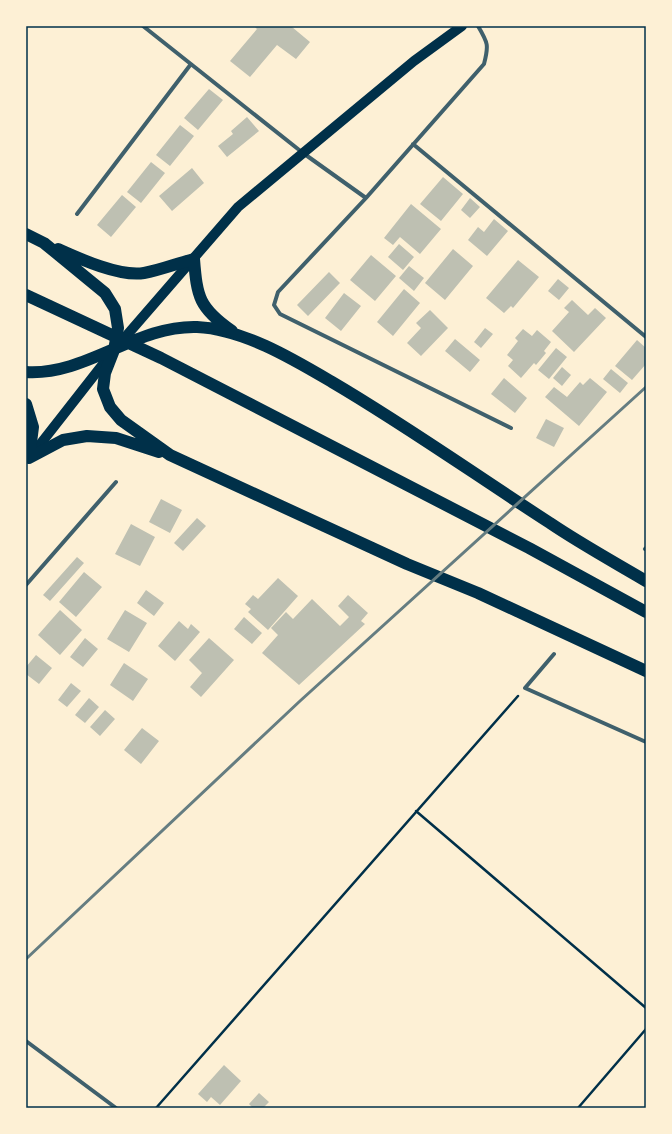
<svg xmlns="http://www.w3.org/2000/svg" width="672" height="1134" viewBox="0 0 672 1134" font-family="Raleway,sans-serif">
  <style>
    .building { fill: #bec0b2 }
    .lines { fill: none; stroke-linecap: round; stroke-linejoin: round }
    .path { stroke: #003049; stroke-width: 2.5 }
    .minor { stroke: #3f606c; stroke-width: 4 }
    .primary { stroke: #003049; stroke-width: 10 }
    .motorway { stroke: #003049; stroke-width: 12 }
    .rail { stroke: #657d81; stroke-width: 3 }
    .neatline { fill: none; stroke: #003049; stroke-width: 1.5 }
  </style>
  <rect width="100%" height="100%" fill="#fdf0d5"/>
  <path class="building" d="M254,26H292V27L310,42L296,59L277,45L250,77L230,61L257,29Z
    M209,89L223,100L198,130L184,118Z
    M247,117L259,131L227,157L218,146L233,134L231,131Z
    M180,125L194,136L170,166L156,155Z
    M151,162L165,173L141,203L127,192Z
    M192,168L204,183L172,211L159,196Z
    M443,177L463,194L441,221L420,204Z
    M122,195L136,207L111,237L97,225Z
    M470,198L480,207L470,218L461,210Z
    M411,204L441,229L420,254L400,237L393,245L384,238Z
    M494,219L508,231L487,256L468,240L478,227L484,232Z
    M399,244L414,257L403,270L388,257Z
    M453,249L473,266L445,300L425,283Z
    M371,255L396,276L375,301L350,280Z
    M518,260L539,277L513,308L511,306L504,313L486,298Z
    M409,266L424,278L414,291L399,278Z
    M329,272L340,283L308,316L297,305Z
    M558,279L569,288L559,300L548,291Z
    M404,289L420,303L393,336L377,322Z
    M344,293L361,306L341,331L325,318Z
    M572,300L588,315L595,308L606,318L574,352L552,331L569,312L564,308Z
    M430,310L448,328L421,356L407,343L421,328L416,323Z
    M485,328L493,334L481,348L474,342Z
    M523,329L532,336L537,330L551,342L544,351L546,353L536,365L534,363L521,378L508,366L513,360L507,355L518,341L515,338Z
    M455,339L480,360L470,372L445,351Z
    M637,340L646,348V364L632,380L615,366Z
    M556,348L567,357L549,379L538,370Z
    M562,367L571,375L562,386L553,378Z
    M611,369L628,383L620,393L603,379Z
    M504,378L527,398L515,413L491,394Z
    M590,378L607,392L579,426L545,397L554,387L567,397L580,382L583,385Z
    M546,419L564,428L554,447L536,438Z
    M161,499L182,510L170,533L149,522Z
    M197,518L206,526L183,551L174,543Z
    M131,524L155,537L140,566L115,554Z
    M77,557L84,563L50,601L43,595Z
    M84,572L102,587L76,617L59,602Z
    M278,578L298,596L268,630L248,612L251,609L245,604L253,595L258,599Z
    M146,590L164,603L154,616L137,603Z
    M348,595L368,613L361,621L365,624L299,685L262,653L278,635L271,628L286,612L293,619L312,599L340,626L349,617L338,606Z
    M60,610L82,630L60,655L38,635Z
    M125,610L147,623L129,652L107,639Z
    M244,617L262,633L252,644L234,629Z
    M179,621L188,629L191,624L200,632L175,661L158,646Z
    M85,638L98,649L83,667L70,657Z
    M209,638L234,660L201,697L190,687L202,673L189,660Z
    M36,655L52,668L39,684L26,674V667Z
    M124,663L148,679L133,701L110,685Z
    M71,683L81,691L67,707L58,700Z
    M89,698L99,707L85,723L75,715Z
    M105,710L115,719L100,736L90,727Z
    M142,728L159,741L141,764L124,750Z
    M224,1065L241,1081L220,1105L211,1097L207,1102L198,1094Z
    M259,1093L269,1102L263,1108H253L249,1104Z"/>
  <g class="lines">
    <path class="path" d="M416,811L646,1008
      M156,1108L518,696
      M578,1108L646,1029"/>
    <path class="minor" d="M143,26L303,153L366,198L484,64C489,45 488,43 478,26
      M413,144L646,337
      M366,198L278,292L274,305L280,314L511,428
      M77,214L191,64
      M645,549L646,548
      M26,585L116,482
      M554,654L525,688L646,742
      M26,1041L116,1108"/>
    <path class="primary" d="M31,456L114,350L238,207L414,61L462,26"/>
    <path class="motorway" d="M26,234L44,243L105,293L115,309L118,328L114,350L105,373L103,389L110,407L121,420L170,455L407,564L478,593L646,671
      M58,249C80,259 120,277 144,273C161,270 178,263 194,259C197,297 199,308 232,331
      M26,295L161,358L529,548L646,612
      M26,372C86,376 136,325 197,327C243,329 293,359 332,382C407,426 477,476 550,523C581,544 614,562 646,581
      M26,404L33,427L29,458
      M29,458L63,440L87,436L116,438L159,452"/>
    <path class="rail" d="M26,959L300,701L646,387"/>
  </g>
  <rect width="672" height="1134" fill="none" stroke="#fdf0d5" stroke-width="54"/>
  <rect x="27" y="27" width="618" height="1080" class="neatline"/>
</svg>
